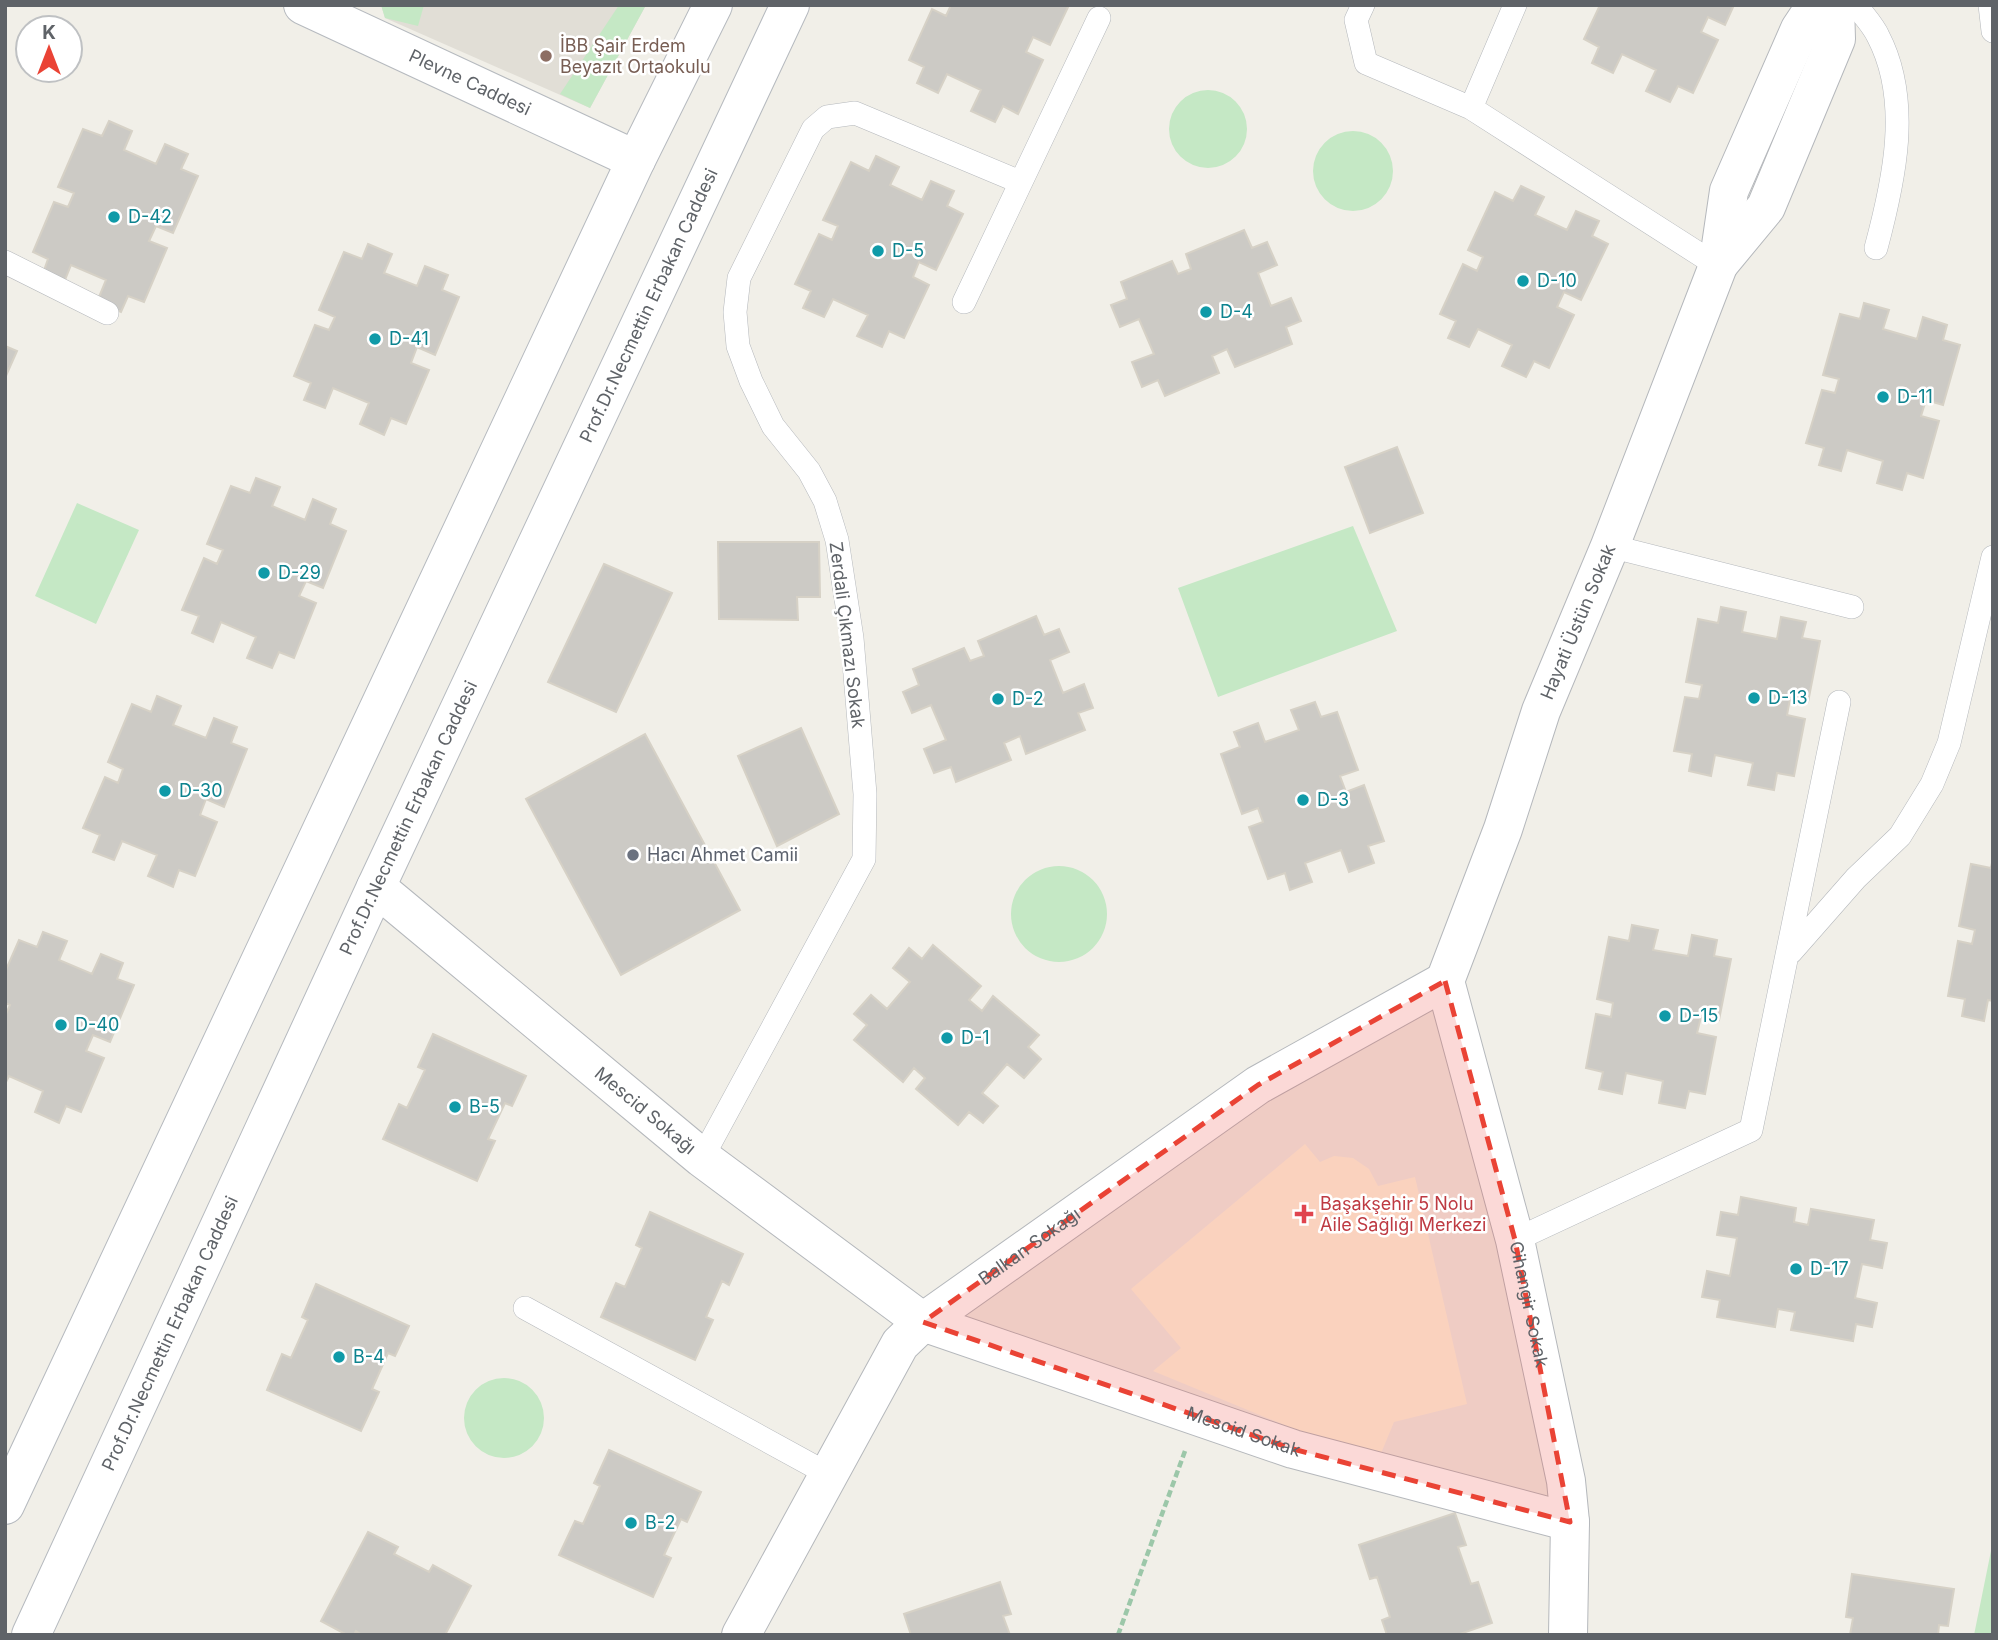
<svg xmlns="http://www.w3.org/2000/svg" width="1998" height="1640" viewBox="0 0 1998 1640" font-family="Inter,sans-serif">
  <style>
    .commercial { fill: #fef7e0 }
    .education { fill: #e1ded6 }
    .green { fill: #c5e8c5 }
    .building { fill: #cccac5; stroke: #d6d1c6; stroke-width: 2 }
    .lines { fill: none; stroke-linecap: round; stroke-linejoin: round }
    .lane-casing { stroke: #b5b8bc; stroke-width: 24 }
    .street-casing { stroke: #b5b8bc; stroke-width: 40 }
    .secondary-casing { stroke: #b6babf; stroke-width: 40 }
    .path { stroke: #9cc7a9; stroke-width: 4.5; stroke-dasharray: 7 3.5; stroke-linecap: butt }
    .lane { stroke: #fff; stroke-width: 23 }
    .street { stroke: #fff; stroke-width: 38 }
    .secondary { stroke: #fff; stroke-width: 38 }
    .marked { fill: #ea4335; fill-opacity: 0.2; stroke: #ea4335; stroke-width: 5; stroke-dasharray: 14 9; stroke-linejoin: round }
    .education-dot { fill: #8d6e63; stroke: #fff; stroke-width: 2.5 }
    .culture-dot { fill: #0f9aa8; stroke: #fff; stroke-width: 2.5 }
    .worship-dot { fill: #6b7280; stroke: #fff; stroke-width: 2.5 }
    .health-dot { fill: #e0444e; stroke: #fff; stroke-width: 2.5 }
    .labels { text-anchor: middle; stroke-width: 5; stroke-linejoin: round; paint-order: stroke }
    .education-label { font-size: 18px; fill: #785e54; stroke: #fff; text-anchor: start }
    .street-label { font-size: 18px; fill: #5f6368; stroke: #fff }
    .culture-label { font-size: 18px; fill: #0d838f; stroke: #fff; text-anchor: start }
    .worship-label { font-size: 18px; fill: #5b616d; stroke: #fff; text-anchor: start }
    .health-label { font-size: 18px; fill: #be3a42; stroke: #fff; text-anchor: start }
  </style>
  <rect width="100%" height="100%" fill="#f1efe8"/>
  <path class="commercial" d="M1305,1144L1320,1162L1334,1156L1353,1158L1369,1169L1378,1186L1415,1177L1467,1404L1394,1422L1377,1463L1153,1371L1181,1348L1131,1289Z"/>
  <path class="education" d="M381,5H646L590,108L385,18Z"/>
  <path class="green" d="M381,5H424L418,26L385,18Z
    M619,5H646L590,108L560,94Z
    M1169 129a39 39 0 1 1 78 0a39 39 0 1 1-78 0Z
    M1313 171a40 40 0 1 1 80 0a40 40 0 1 1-80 0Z
    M77,503L139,530L96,624L35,596Z
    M1353,526L1397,631L1218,697L1178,588Z
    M1011 914a48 48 0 1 1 96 0a48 48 0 1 1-96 0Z
    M464 1418a40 40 0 1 1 80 0a40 40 0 1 1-80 0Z
    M1993,1541V1635H1974Z"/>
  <path class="building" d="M951,5H1069L1050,45L1033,37L1026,52L1043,60L1018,114L1003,106L995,122L971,111L981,90L947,74L938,93L917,83L924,67L909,60L932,9L946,16Z
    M1600,5H1734L1725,25L1708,17L1701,32L1718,40L1693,93L1678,86L1670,102L1646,91L1656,70L1622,54L1613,73L1592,63L1599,47L1584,39Z
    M109,121L132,131L124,150L156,164L165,144L188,154L181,169L198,176L173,233L156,226L149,241L167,248L144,302L128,296L121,312L97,302L106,280L71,265L63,285L42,276L48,259L33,252L54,202L68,207L74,193L58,187L83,129L102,136Z
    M876,156L899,167L890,185L922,200L931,181L954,191L947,206L963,214L936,270L919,262L913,277L929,285L904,338L889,331L882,347L857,336L868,315L833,299L824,317L803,308L811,291L795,284L819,234L832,240L838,226L823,220L851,162L869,171Z
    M1521,186L1544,197L1535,215L1567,230L1576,211L1599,221L1592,236L1608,244L1581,300L1564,292L1557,307L1574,315L1549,368L1534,361L1526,377L1502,366L1512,345L1478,329L1469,347L1448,338L1456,321L1440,314L1463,264L1477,271L1483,257L1468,250L1495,192L1513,201Z
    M1244,230L1252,248L1267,242L1277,265L1258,273L1271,306L1291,298L1301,321L1286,327L1292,344L1235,367L1227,349L1212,356L1219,373L1165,396L1158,380L1142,387L1132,362L1154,354L1139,319L1120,327L1111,305L1127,299L1121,282L1172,261L1178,274L1191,269L1186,254Z
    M368,244L392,254L384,273L417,286L425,266L448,275L442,290L459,297L435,355L417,347L411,363L429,370L406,424L391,418L384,435L360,424L369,403L333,388L325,408L304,400L311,383L294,376L315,325L329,330L335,317L319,310L344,252L362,259Z
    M1864,303L1889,310L1883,329L1917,339L1923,317L1947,325L1943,340L1960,345L1943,405L1926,400L1921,416L1939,421L1923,478L1907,473L1902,490L1877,483L1883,461L1847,450L1841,471L1819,465L1824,448L1806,443L1822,390L1835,393L1839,379L1823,375L1840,314L1860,319Z
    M5,346L17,351L5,378Z
    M1397,447L1423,513L1370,533L1345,467Z
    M256,478L280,487L272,506L305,520L313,499L336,509L330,524L346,531L323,588L306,581L299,596L316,603L294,658L279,652L272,668L247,658L256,637L221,622L213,642L192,633L199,616L182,610L204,558L217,564L223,550L207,544L231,486L250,493Z
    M718,542H819L820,597H797L798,620L719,619Z
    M604,564L672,593L616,712L548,682Z
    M1721,607L1746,612L1742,632L1777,639L1781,617L1806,622L1802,638L1820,641L1808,702L1790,699L1787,715L1805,719L1794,776L1777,773L1774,790L1748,785L1753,763L1715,755L1711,776L1689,771L1692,754L1674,751L1685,697L1699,699L1702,685L1686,682L1698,619L1718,623Z
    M1036,616L1044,635L1059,629L1069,652L1050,660L1063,693L1084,684L1093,708L1078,713L1085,730L1026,754L1020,736L1004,743L1011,760L956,782L951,767L934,773L924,749L946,740L931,705L912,713L903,692L919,685L913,669L964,648L970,661L984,656L978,641Z
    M157,696L181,706L173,725L206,738L214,718L237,727L231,743L247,749L224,807L206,799L200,815L217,822L195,876L179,870L173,887L148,876L157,855L122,841L114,860L93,852L100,835L83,828L105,777L118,783L123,769L108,762L132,704L151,712Z
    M1315,702L1321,717L1337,712L1358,770L1340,776L1346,792L1364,785L1384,841L1368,846L1374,863L1349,872L1341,850L1305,863L1312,882L1290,890L1285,873L1268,879L1249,827L1263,822L1258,808L1242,814L1221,754L1240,747L1234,732L1258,723L1265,742L1299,730L1291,710Z
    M801,728L839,814L777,846L738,756Z
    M645,734L740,910L621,975L526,799Z
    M1993,858V1001L1988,1000L1984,1021L1962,1016L1965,999L1948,996L1958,941L1972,944L1975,930L1959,926L1971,864L1991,868Z
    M1632,925L1658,930L1653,950L1688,956L1692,935L1717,940L1714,956L1731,959L1719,1020L1701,1017L1697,1033L1716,1037L1705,1094L1689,1091L1685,1108L1659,1103L1663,1081L1626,1073L1622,1094L1599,1089L1603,1072L1586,1068L1596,1014L1611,1017L1613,1003L1597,999L1609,937L1629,941Z
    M43,932L67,941L59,960L92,974L101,954L123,963L117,979L134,985L110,1042L93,1035L86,1051L104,1058L81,1112L66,1106L59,1123L35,1112L43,1091L9,1076L5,1084V1016L10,1005L5,1003V972L19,940L37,947Z
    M933,945L981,986L969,1000L982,1011L993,996L1039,1035L1028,1047L1041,1059L1024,1078L1007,1064L982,1093L998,1106L983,1123L969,1112L958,1125L916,1089L925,1078L914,1068L903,1082L854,1040L867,1025L854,1014L871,995L887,1009L910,982L893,968L909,948L922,959Z
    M433,1034L526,1076L512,1106L505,1103L488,1139L495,1141L477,1181L383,1139L399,1104L407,1108L425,1070L418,1067Z
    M1741,1197L1796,1208L1794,1222L1808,1225L1811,1209L1874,1220L1870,1240L1887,1243L1882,1268L1862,1264L1855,1298L1877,1303L1872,1327L1856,1324L1853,1341L1791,1330L1795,1312L1778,1309L1775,1327L1717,1317L1720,1300L1702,1297L1707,1271L1730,1276L1737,1238L1717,1235L1721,1212L1738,1215Z
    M650,1212L743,1254L729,1285L722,1281L706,1317L713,1320L695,1360L601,1317L616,1283L625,1287L642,1248L636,1245Z
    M316,1284L409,1326L395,1356L388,1353L372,1389L379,1392L361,1431L267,1390L282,1354L291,1358L308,1320L302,1317Z
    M609,1450L701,1492L687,1522L681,1519L664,1555L671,1558L653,1597L559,1555L575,1521L583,1524L600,1486L594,1483Z
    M1455,1513L1466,1545L1458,1547L1471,1584L1478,1582L1492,1623L1457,1635H1387L1382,1620L1390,1617L1377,1577L1370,1579L1359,1545Z
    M368,1532L398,1547L394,1554L429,1572L433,1565L471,1586L445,1635H362L356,1631L354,1635H347L321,1621Z
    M1852,1574L1954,1589L1948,1626L1939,1625L1938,1635H1850L1853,1618L1846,1617Z
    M1000,1582L1011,1614L1003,1616L1010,1635H911L904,1614Z"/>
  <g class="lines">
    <defs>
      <path id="lane" d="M1363,5L1356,20L1366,63L1471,108L1718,266
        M1856,5C1863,15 1873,25 1878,36C1912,101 1894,181 1876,248
        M1990,5L1993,31
        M1471,108L1515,5
        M5,262L107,313
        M964,302L1099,18
        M1610,546L1852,607
        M1791,952L1856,878L1900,836L1932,784L1949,743L1993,557
        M702,1158L864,859L865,794L852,638L837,540L825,501L809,471L773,426L751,381L738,346L735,312L739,278L813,129L827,117L855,113L1020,182
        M1515,1240L1751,1130L1839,702
        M525,1308L828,1474"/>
      <g id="street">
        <path d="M1719,264L1766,207L1836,39L1835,5"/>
        <path id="s1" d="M376,887L702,1158L923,1322L1293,1449L1570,1522"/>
        <path id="s2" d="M1445,981L1503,829L1541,711L1610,546L1718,266L1729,191L1800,29L1816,5"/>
        <path id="s3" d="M1445,981L1515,1240L1566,1481L1570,1522L1568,1635"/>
        <path id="s4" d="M741,1635L900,1344L923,1322L1258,1085L1445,981"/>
      </g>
      <g id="secondary">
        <path id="s5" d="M303,5L636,160"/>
        <path d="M5,1505L636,160L713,5"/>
        <path id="s6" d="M31,1635L376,887L790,5"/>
      </g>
    </defs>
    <use href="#lane" class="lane-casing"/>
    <use href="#street" class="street-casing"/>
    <use href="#secondary" class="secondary-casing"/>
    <path class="path" d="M1118,1635L1185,1451"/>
    <use href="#lane" class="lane"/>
    <use href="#street" class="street"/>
    <use href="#secondary" class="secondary"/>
  </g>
  <path class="marked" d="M1445,981L1515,1240L1570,1522L1293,1449L923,1322L1258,1085Z"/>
  <circle class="education-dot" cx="546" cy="56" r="7"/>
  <g class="culture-dot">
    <circle cx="114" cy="217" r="7"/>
    <circle cx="878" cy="251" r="7"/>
    <circle cx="1523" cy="281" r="7"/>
    <circle cx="1206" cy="312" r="7"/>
    <circle cx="375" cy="339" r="7"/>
    <circle cx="1883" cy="397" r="7"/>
    <circle cx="264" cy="573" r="7"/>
    <circle cx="1754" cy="698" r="7"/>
    <circle cx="998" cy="699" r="7"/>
    <circle cx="165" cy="791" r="7"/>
    <circle cx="1303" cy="800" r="7"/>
    <circle cx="1665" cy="1016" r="7"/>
    <circle cx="61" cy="1025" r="7"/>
    <circle cx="947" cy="1038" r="7"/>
    <circle cx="455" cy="1107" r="7"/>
    <circle cx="1796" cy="1269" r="7"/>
    <circle cx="339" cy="1357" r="7"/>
    <circle cx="631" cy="1523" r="7"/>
  </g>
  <circle class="worship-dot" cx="633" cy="855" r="7"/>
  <path class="health-dot" d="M1300.5 1203.5h7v7h7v7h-7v7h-7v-7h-7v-7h7z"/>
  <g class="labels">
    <g class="education-label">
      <text x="560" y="52">İBB Şair Erdem<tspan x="560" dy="21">Beyazıt Ortaokulu</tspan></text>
    </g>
    <g class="street-label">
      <text dy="6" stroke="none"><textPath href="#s5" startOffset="184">Plevne Caddesi</textPath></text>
      <text dy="6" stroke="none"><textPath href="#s6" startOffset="1466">Prof.Dr.Necmettin Erbakan Caddesi</textPath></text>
      <text dy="6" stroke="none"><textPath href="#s2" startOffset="383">Hayati Üstün Sokak</textPath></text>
      <text transform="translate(847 635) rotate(83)" y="6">Zerdali Çıkmazı Sokak</text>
      <text dy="6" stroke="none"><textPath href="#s6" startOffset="900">Prof.Dr.Necmettin Erbakan Caddesi</textPath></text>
      <text dy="6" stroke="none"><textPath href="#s1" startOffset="350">Mescid Sokağı</textPath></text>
      <text dy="6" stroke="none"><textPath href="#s4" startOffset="494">Balkan Sokağı</textPath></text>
      <text dy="6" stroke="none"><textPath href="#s3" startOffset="334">Cihangir Sokak</textPath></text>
      <text dy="6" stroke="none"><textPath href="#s6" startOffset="332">Prof.Dr.Necmettin Erbakan Caddesi</textPath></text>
      <text dy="6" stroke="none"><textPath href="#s1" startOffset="1038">Mescid Sokak</textPath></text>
    </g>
    <g class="culture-label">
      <text x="128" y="223">D-42</text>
      <text x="892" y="257">D-5</text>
      <text x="1537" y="287">D-10</text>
      <text x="1220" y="318">D-4</text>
      <text x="389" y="345">D-41</text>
      <text x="1897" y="403">D-11</text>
      <text x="278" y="579">D-29</text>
      <text x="1768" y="704">D-13</text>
      <text x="1012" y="705">D-2</text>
      <text x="179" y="797">D-30</text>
      <text x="1317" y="806">D-3</text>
      <text x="1679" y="1022">D-15</text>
      <text x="75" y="1031">D-40</text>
      <text x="961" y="1044">D-1</text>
      <text x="469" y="1113">B-5</text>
      <text x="1810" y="1275">D-17</text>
      <text x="353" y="1363">B-4</text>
      <text x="645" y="1529">B-2</text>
    </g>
    <g class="worship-label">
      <text x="647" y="861">Hacı Ahmet Camii</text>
    </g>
    <g class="health-label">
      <text x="1320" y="1210">Başakşehir 5 Nolu<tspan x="1320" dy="21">Aile Sağlığı Merkezi</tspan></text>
    </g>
  </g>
  <rect width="1998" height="1640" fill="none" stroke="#5f6368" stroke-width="14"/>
  <g transform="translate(49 49)"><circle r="33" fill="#ffffff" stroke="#bfc1c3" stroke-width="2"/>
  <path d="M0-5L12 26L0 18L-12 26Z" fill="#ea4335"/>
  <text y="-10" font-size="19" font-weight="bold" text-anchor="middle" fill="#5f6368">K</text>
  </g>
</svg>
